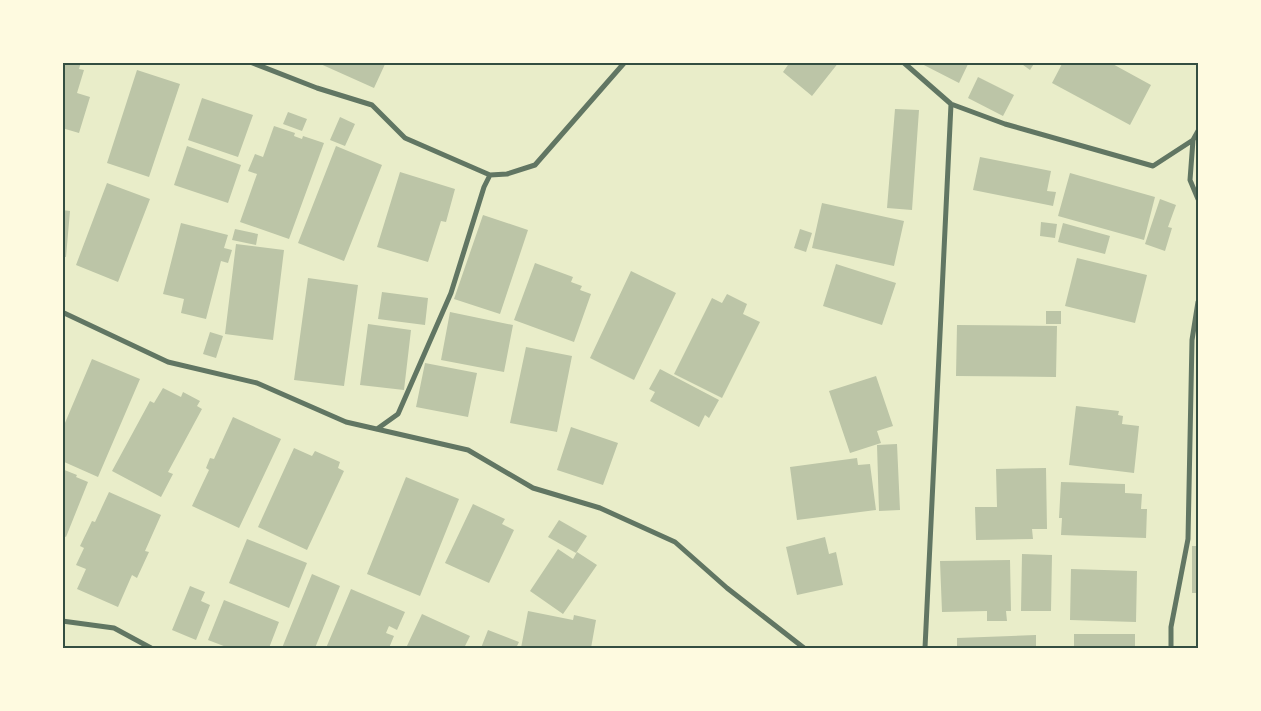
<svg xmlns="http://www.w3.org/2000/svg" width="1261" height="711" viewBox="0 0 1261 711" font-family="Lato,sans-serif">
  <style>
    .building { fill: #bcc5a7 }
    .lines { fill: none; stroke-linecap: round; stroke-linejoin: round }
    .minor { stroke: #617663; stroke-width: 5 }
    .neatline { fill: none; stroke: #344e41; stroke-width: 2 }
  </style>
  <rect width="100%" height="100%" fill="#e9edc9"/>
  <path class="building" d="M62,62H81L79,69L84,70L77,93L90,97L79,133L62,128Z
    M316,62H386L374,88Z
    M790,62H839L812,96L783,72Z
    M918,62H969L959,83Z
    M1019,62H1035L1030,70Z
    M1063,62H1109L1151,85L1130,125L1052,83Z
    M137,70L180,84L149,177L107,163Z
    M978,77L1014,95L1003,116L968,98Z
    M202,98L253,115L238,157L188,140Z
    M895,109L919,110L912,210L887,208Z
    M288,112L307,119L302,131L283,124Z
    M340,117L355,124L345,146L330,140Z
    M274,126L295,133L294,136L302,139L303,136L324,143L289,239L240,222L257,174L248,171L255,154L263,157Z
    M187,146L241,165L228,203L174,185Z
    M336,146L382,165L344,261L298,243Z
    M980,157L1051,171L1047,191L1056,192L1053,206L973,190Z
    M400,172L455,189L446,222L441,221L428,262L377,247Z
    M1070,173L1155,197L1144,240L1058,216Z
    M107,183L150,199L118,282L76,265Z
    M1160,199L1176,205L1168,227L1172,228L1165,251L1145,244Z
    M822,203L904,221L894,266L812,248Z
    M62,210L70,211L66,257H62Z
    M483,215L528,230L500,314L454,299Z
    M1041,222L1057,224L1055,238L1040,236Z
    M181,223L228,235L224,248L232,250L228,263L221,261L206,319L181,313L184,299L163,294Z
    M1063,223L1110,236L1105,254L1058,242Z
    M235,229L258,234L256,245L232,240Z
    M800,229L812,233L806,252L794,248Z
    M236,244L284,250L273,340L225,334Z
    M1077,258L1147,275L1135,323L1065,306Z
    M535,263L573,277L571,282L582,286L580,290L591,294L574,342L514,320Z
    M836,264L896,283L882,325L823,306Z
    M631,271L676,293L634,380L590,358Z
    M308,278L358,285L344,386L294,380Z
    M382,292L428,298L425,325L378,319Z
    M727,294L747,304L743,314L760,322L722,398L674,374L712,298L722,303Z
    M1046,311H1061V324H1046Z
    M450,312L513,325L504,372L441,360Z
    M368,324L411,330L404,390L360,385Z
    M957,325L1057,326L1056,377L956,376Z
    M210,332L223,336L216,358L203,354Z
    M526,347L572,356L557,432L510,423Z
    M92,359L140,379L98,477L62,461V430Z
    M425,363L477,373L468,417L416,407Z
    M660,369L719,400L709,418L705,415L699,427L650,401L655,392L649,389Z
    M876,376L893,426L877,431L881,443L850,453L829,391Z
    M163,388L181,397L183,392L200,401L197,406L202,409L168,472L173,474L161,497L112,471L150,401L154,403Z
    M1076,406L1119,411L1118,415L1123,416L1122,424L1139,426L1134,473L1069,465Z
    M233,417L281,439L239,528L192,506L209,470L206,468L210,458L214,459Z
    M571,427L618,443L603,485L557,470Z
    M897,444L900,510L879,511L877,445Z
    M294,448L312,456L315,451L340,462L338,468L344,471L307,550L258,527Z
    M857,458L858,465L870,464L876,510L797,520L790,467Z
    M1046,468L1047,529H1032L1033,539L976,540L975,507H997L996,469Z
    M62,469L77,475L76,477L88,482L66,537L62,535V488L65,480L62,479Z
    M406,477L459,499L420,596L367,574Z
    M1061,482L1125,484V493L1142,494L1141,509H1147L1146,538L1061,535L1062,518H1059Z
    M109,492L161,515L145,551L149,552L137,578L132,575L118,607L77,589L86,569L76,565L84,548L80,546L92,521L95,522Z
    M473,504L505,519L502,524L514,530L489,583L445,563Z
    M559,520L587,536L576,553L548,537Z
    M825,537L829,554L836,552L843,585L797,595L786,547Z
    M247,539L307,563L289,608L229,583Z
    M1192,546H1198V593H1192Z
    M558,549L573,559L577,552L597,565L563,614L530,591Z
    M1022,554L1052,555L1051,611H1021Z
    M1010,560L1011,611H1006L1007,621H987V611L942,612L940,561Z
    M1071,569L1137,571L1136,622L1070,620Z
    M312,574L340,586L315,648H282Z
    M190,586L205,592L201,601L210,605L196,640L172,630Z
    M351,589L405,612L397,630L389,626L386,633L394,636L389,648H326Z
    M224,600L279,622L269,648H229L208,640Z
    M528,611L573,620L574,615L596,620L591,648H521Z
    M422,614L470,636L464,648H406Z
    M488,630L519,642L516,648H481Z
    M1074,634H1135V648H1074Z
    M1036,635V648H957V638Z"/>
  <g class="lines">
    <path class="minor" d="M250,62L317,88L372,105L405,138L490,175L507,174L535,165L625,62
      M903,62L951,104L1005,124L1153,166L1193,140L1198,131
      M1193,140L1190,180L1198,199
      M62,312L168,362L257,383L346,422L468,450L533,488L600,508L675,542L727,588L804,648
      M377,429L398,414L451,293L484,187L490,175
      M62,621L114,628L151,648
      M925,648L951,104
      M1171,648V627L1188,539L1192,340L1198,302"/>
  </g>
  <rect width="1261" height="711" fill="none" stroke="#fefae0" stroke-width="128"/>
  <rect x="64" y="64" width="1133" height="583" class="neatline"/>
</svg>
